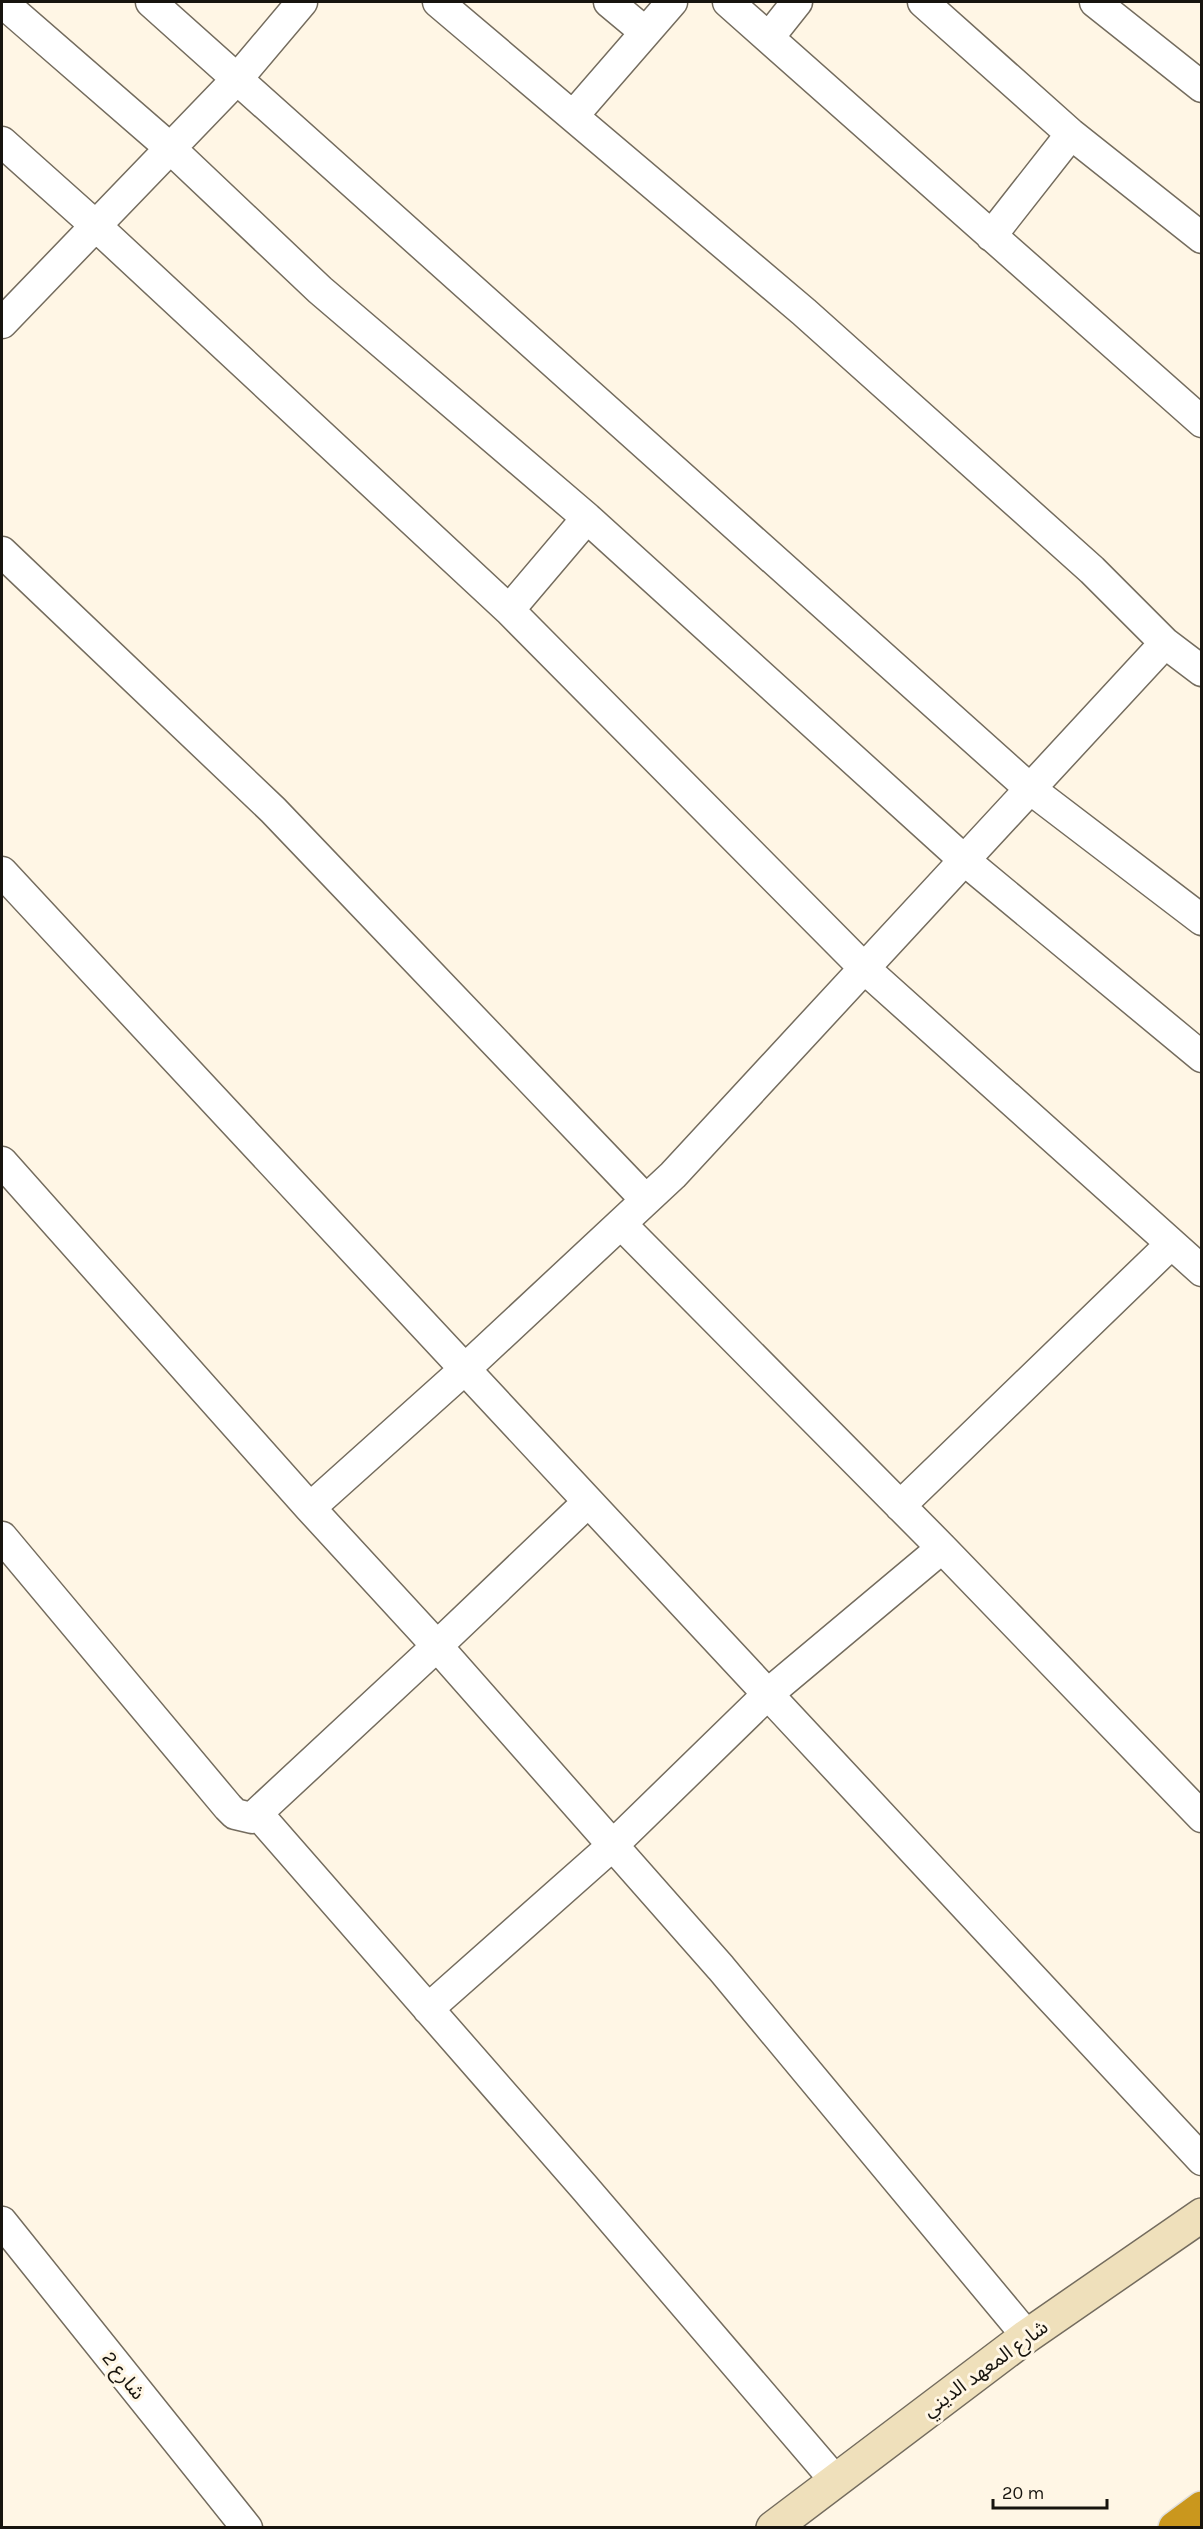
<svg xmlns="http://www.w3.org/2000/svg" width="1203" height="2529" viewBox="0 0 1203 2529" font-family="Karla,'Noto Sans Arabic',sans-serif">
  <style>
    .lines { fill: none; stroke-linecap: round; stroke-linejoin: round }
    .street-casing { stroke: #746c5e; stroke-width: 33 }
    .secondary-casing { stroke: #746c5e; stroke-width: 36 }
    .highway-casing { stroke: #dfdedd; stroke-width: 36 }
    .street { stroke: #fff; stroke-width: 30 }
    .secondary { stroke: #efe0bb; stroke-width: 33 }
    .highway { stroke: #ca971d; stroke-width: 33 }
    .labels { text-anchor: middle; stroke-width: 6; stroke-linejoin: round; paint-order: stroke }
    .street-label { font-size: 20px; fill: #17140e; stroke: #fff6e5 }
  </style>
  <rect width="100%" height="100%" fill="#fff6e5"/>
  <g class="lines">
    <defs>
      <path id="street" d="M2,2L170,148L320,290L587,518L963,859L1202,1057
        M151,2L1029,788L1202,920
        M438,2L804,312L1092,570L1165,643L1202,671
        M609,2L645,32
        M728,2L1202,422
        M923,2L1071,134L1202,238
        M1095,2L1202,87
        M770,36L797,2
        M573,116L672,2
        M2,142L96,226L509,610L864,968L1202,1271
        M991,236L1071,134
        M2,323L238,78L302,2
        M2,552L273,810L646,1200
        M509,610L587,518
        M2,872C401,1302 802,1730 1202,2160
        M2,1162L310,1508L437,1646L721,1968L1027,2336
        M621,1224L942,1548L1202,1817
        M900,1506L1171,1244
        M310,1508L465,1369L673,1175L1165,643
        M2,1537L228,1807L235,1814L252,1818L437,1646L587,1503
        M258,1814L584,2187L834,2479
        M428,2009L612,1846L769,1693L942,1548
        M2,2222L247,2528"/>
      <path id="secondary" d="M773,2528L1027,2336L1202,2215"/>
      <path id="highway" d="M1175,2528L1202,2508"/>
    </defs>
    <use href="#street" class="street-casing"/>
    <use href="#secondary" class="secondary-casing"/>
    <use href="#highway" class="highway-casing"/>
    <use href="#street" class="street"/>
    <use href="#secondary" class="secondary"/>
    <use href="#highway" class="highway"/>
  </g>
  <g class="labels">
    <g class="street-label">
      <text transform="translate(985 2368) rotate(-36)" y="7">شارع المعهد الديني</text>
      <text transform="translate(124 2375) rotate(51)" y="7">شارع 2</text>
    </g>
  </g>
  <rect width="1203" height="2529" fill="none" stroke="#17140e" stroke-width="6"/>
  <path d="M993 2499v9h114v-9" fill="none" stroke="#17140e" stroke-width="3"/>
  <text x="1002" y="2499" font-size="18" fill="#17140e" stroke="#fff6e5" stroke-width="4.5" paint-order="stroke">20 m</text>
</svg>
